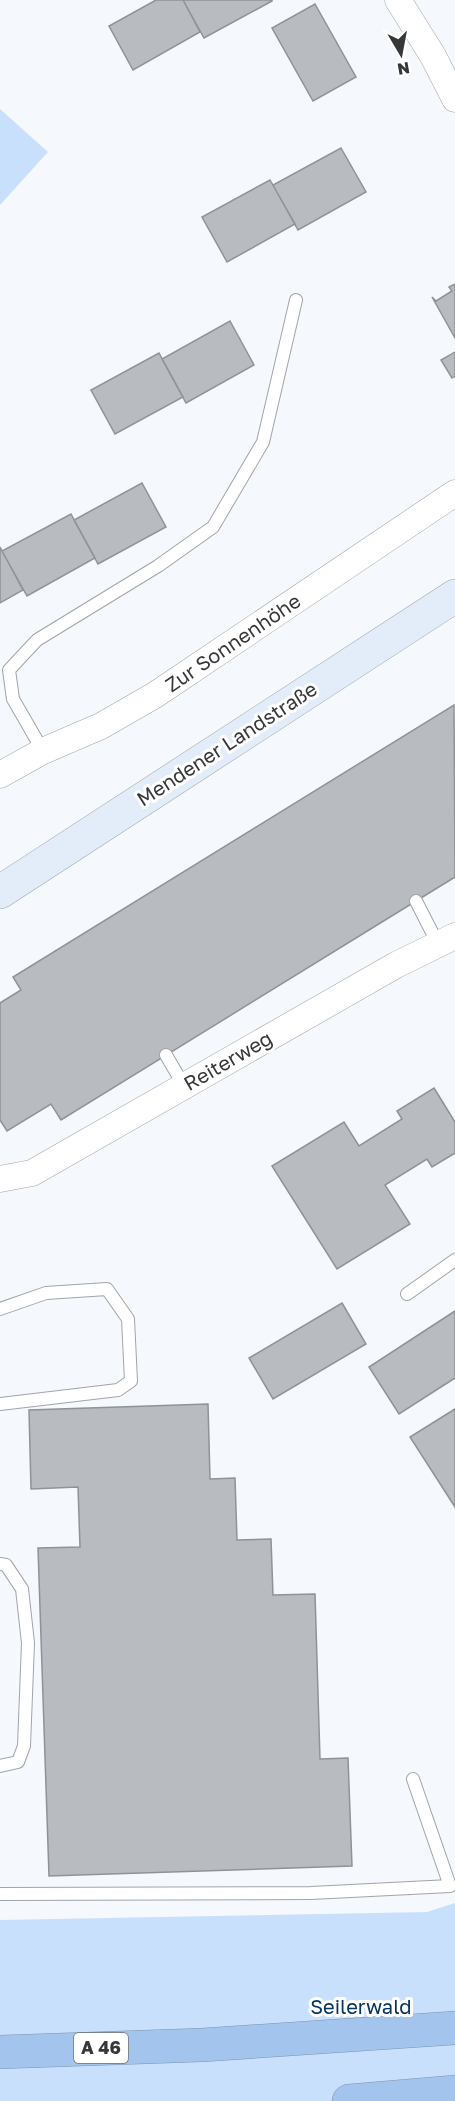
<svg xmlns="http://www.w3.org/2000/svg" width="455" height="2101" viewBox="0 0 455 2101" font-family="'Golos Text',sans-serif">
  <style>
    .green { fill: #c9e0fc }
    .building { fill: #b8bbbf; stroke: #8f9296; stroke-width: 1.5 }
    .lines { fill: none; stroke-linecap: round; stroke-linejoin: round }
    .service-casing { stroke: #a1a4a8; stroke-width: 14 }
    .minor-casing { stroke: #a1a4a8; stroke-width: 27 }
    .secondary-casing { stroke: #a1a4a8; stroke-width: 34 }
    .motorway-casing { stroke: #7d93ad; stroke-width: 34 }
    .service { stroke: #fff; stroke-width: 12 }
    .minor { stroke: #fff; stroke-width: 26 }
    .secondary { stroke: #e3edf9; stroke-width: 33 }
    .motorway { stroke: #a3c4ec; stroke-width: 33 }
    .labels { text-anchor: middle; stroke-width: 6; stroke-linejoin: round; paint-order: stroke }
    .shield { fill: #fff; stroke: #727374; stroke-width: 1.5 }
    .shield-label { font-size: 18px; font-weight: bold; fill: #363739 }
    .street-label { font-size: 20px; fill: #363739; stroke: #fff }
    .park-label { font-size: 20px; fill: #073361; stroke: #fff }
  </style>
  <rect width="100%" height="100%" fill="#f5f8fc"/>
  <path class="green" d="M0,109L48,152L0,205Z
    M455,1903V2101H0V1920L427,1912Z"/>
  <path class="building" d="M156,0H183L200,32L133,70L109,26Z
    M183,0H272V1L204,38Z
    M315,4L356,77L313,101L272,28Z
    M341,148L366,192L298,230L273,185Z
    M270,180L295,224L227,262L202,217Z
    M455,284V338L432,297L436,301L452,291L449,287Z
    M230,321L254,365L186,403L162,359Z
    M455,352V376L452,378L441,360Z
    M159,353L183,397L115,434L91,390Z
    M142,483L166,527L98,564L74,520Z
    M71,514L95,558L27,596L2,551Z
    M0,547L23,590L0,603Z
    M454,705L455,877L61,1120L51,1104L7,1131L0,1120V1003L21,990L13,977Z
    M434,1088L455,1122V1153L432,1167L427,1159L385,1185L410,1224L337,1269L272,1166L344,1122L359,1146L402,1119L397,1111Z
    M342,1303L366,1344L273,1399L249,1358Z
    M455,1311V1378L399,1414L369,1367Z
    M208,1404L210,1479L235,1478L237,1540L271,1539L273,1595L315,1594L320,1759L348,1758L352,1866L49,1876L38,1548L80,1547L78,1487L31,1489L29,1410Z
    M455,1409V1507L410,1437Z"/>
  <g class="lines">
    <defs>
      <path id="service" d="M43,751L13,699L9,670L37,640L158,566L213,527L263,442L296,300
        M416,901L438,944
        M166,1055L184,1086
        M407,1294L455,1260
        M0,1309L46,1293L107,1289L128,1319L131,1381L118,1390L0,1404
        M0,1564L6,1565L22,1589L28,1643L24,1746L18,1762L0,1766
        M0,1894L311,1893L450,1886L413,1779"/>
      <path id="minor" d="M398,0L433,56L455,99
        M0,775L43,751L101,726L155,695L455,493
        M0,1179L32,1173L396,965L455,936"/>
      <path id="secondary" d="M0,892L455,596"/>
      <path id="motorway" d="M0,2052L202,2045L455,2028
        M349,2101L455,2092"/>
    </defs>
    <use href="#service" class="service-casing"/>
    <use href="#minor" class="minor-casing"/>
    <use href="#secondary" class="secondary-casing"/>
    <use href="#motorway" class="motorway-casing"/>
    <use href="#service" class="service"/>
    <use href="#minor" class="minor"/>
    <use href="#secondary" class="secondary"/>
    <use href="#motorway" class="motorway"/>
  </g>
  <g class="labels">
    <rect class="shield" x="74" y="2033" width="54" height="30" rx="4.5"/>
    <g class="shield-label">
      <text x="101" y="2054">A 46</text>
    </g>
    <g class="street-label">
      <text transform="translate(233 643) rotate(-34)" y="7">Zur Sonnenhöhe</text>
      <text transform="translate(227 744) rotate(-33)" y="7">Mendener Landstraße</text>
      <text transform="translate(228 1061) rotate(-30)" y="7">Reiterweg</text>
    </g>
    <g class="park-label">
      <text x="361" y="2014">Seilerwald</text>
    </g>
  </g>
  <g transform="translate(401 54) rotate(170)" stroke="#ffffff" stroke-width="4.5" paint-order="stroke">
  <path d="M0-4.5L10 22L0 15L-10 22Z" fill="#363739"/>
  <text y="-9" font-size="16" font-weight="bold" text-anchor="middle" fill="#363739">N</text>
  </g>
</svg>
